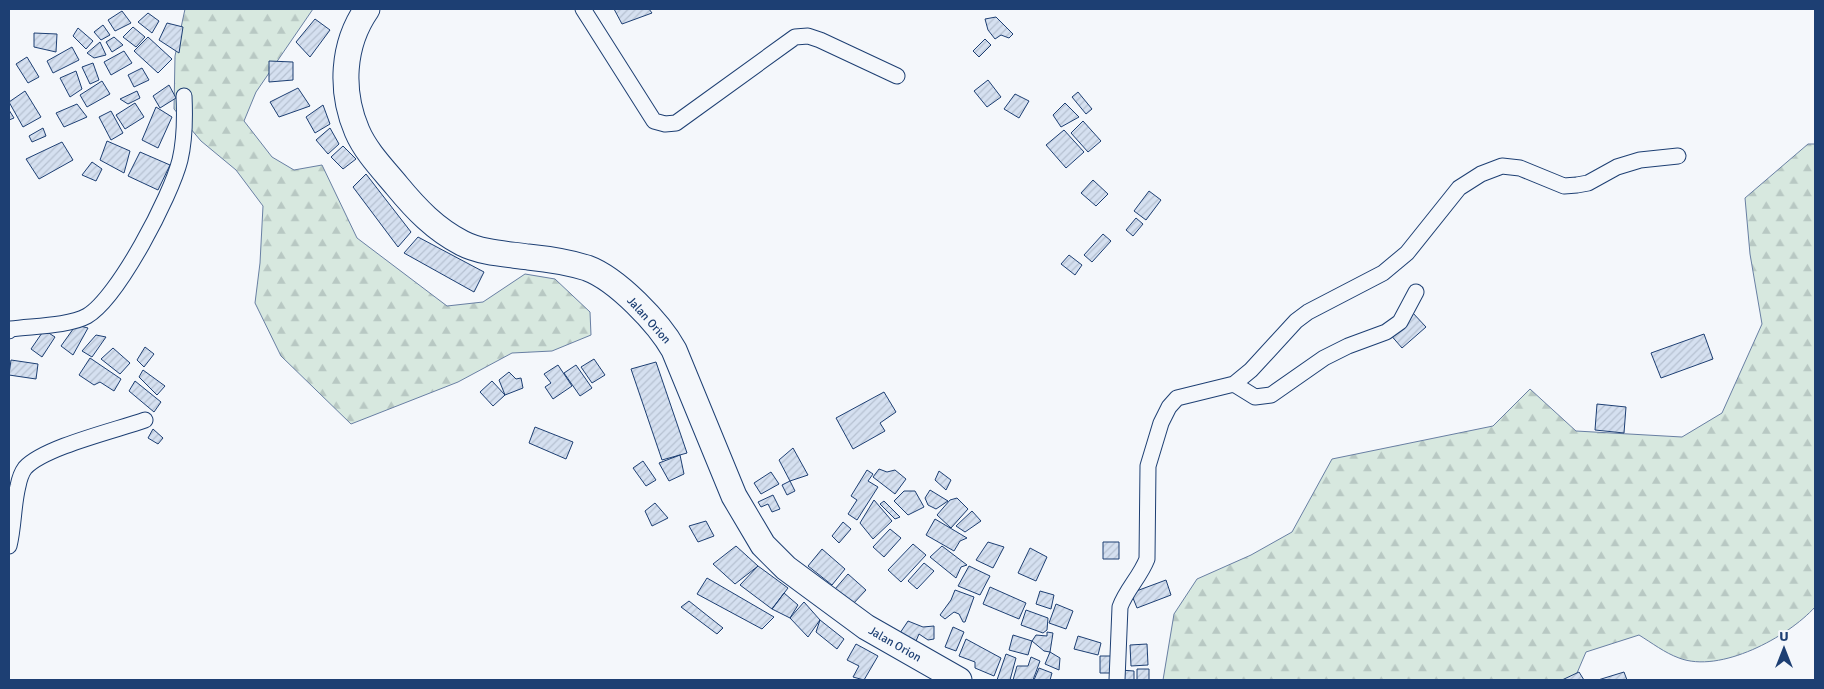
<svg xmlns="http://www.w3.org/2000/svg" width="1824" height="689" viewBox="0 0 1824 689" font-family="Signika,sans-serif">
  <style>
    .forest { fill: url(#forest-firs); stroke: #687fa3 }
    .building { fill: url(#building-hatch); stroke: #1d3f73 }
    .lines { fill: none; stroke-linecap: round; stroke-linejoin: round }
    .minor-casing { stroke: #1d3f73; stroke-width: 17 }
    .trunk-casing { stroke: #1d3f73; stroke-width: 27 }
    .minor { stroke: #f4f7fb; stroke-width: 15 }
    .trunk { stroke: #f4f7fb; stroke-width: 25 }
    .labels { text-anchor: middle; stroke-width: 4; stroke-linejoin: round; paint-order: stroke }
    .street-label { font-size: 12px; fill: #1d3f73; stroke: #f4f7fb }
  </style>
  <defs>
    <pattern id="forest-firs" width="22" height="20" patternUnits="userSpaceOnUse" patternTransform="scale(1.25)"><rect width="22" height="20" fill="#d7e8df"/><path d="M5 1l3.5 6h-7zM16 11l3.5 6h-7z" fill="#b8c8c3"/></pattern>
    <pattern id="building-hatch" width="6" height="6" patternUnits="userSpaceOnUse" patternTransform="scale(1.25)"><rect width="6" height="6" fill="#d5e0f0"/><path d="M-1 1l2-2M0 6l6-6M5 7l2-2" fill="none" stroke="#b6c1d1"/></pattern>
  </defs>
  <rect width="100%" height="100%" fill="#f4f7fb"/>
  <path class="forest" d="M185,9H313L256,92L244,121L272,157L294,170L322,165L357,238L447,306L483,302L525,274L555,279L590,312L591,335L552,351L512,353L458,382L351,424L281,356L255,303L260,263L263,206L236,170L201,141L174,109L175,56Z
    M1808,144H1815V607C1788,637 1720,674 1679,658C1665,653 1652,643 1639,635L1586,652L1574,680H1163L1174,614L1197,579L1251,555L1292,532L1332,459L1493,426L1530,389L1576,431L1682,437L1722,413L1762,324L1750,254L1745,198Z"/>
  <path class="building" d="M614,9H649L652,13L622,24Z
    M122,11L131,23L115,31L108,20Z
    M148,13L159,21L152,33L138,22Z
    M996,17L1013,34L1009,38L1001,35L995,39L988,30L985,19Z
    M315,19L330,30L310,57L296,42Z
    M167,23L183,27L179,53L159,40Z
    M103,25L110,35L101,40L94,32Z
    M133,27L145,37L136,47L123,37Z
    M78,28L93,41L86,49L73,36Z
    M34,33L57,34L56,52L34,47Z
    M114,37L123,45L112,52L106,42Z
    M148,37L172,59L158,73L134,51Z
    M985,39L991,45L979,57L973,51Z
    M100,42L106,55L94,58L87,53Z
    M72,47L79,60L53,73L47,61Z
    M124,51L132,63L111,75L104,62Z
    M27,57L39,77L28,83L16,64Z
    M269,61L293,62V80L269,82Z
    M93,63L99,80L90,84L82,67Z
    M142,68L149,80L134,87L128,75Z
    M76,71L82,89L70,97L60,78Z
    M988,80L1001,97L987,107L974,91Z
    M102,81L110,94L87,107L80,95Z
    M169,85L176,98L160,108L153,96Z
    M298,88L310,106L279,117L270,102Z
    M25,91L41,117L23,127L9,102Z
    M137,91L140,98L128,104L120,99Z
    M1078,92L1092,109L1086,114L1072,97Z
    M1015,94L1029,101L1019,118L1004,109Z
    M135,103L144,117L125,129L116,115Z
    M1065,103L1079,117L1061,127L1053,115Z
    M77,104L87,117L64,127L56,113Z
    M323,105L330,124L315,133L306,117Z
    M156,107L172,117L158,148L142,140Z
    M9,110L14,118L9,120Z
    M111,111L123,133L111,140L99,117Z
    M1083,121L1101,141L1088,152L1071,133Z
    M43,128L46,136L32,142L29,136Z
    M330,128L339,144L328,154L316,140Z
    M1064,130L1084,152L1066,168L1046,145Z
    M107,141L130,151L124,173L100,160Z
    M62,142L73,160L39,179L26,159Z
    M343,146L356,159L343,169L331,157Z
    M140,152L170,165L158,190L128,176Z
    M92,162L102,169L96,181L82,175Z
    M366,174L411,232L398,247L353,187Z
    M1093,180L1108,194L1096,206L1081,193Z
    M1149,191L1161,200L1146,220L1134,211Z
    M1136,218L1143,224L1133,236L1126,230Z
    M1103,234L1111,241L1092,262L1084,255Z
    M418,237L484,272L474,292L404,253Z
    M1069,255L1082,265L1075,275L1061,264Z
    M1412,312L1426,327L1402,348L1389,333Z
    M76,325L88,328L73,355L61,346Z
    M44,330L55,337L42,357L31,349Z
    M1704,334L1713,359L1661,378L1651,353Z
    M96,335L106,337L92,357L82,351Z
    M145,347L154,354L144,367L137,360Z
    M113,348L130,363L120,374L101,359Z
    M90,358L121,379L114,391L100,382L94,385L79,375Z
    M594,359L605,375L592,383L581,367Z
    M11,360L38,364L36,379L9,375Z
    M656,362L687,453L662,460L631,369Z
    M558,365L572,386L553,399L545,387L551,383L544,374Z
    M576,365L592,388L580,396L564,373Z
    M143,370L165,386L157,395L139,377Z
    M509,372L516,379L521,378L523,388L505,395L499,380Z
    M135,381L161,402L154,412L129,391Z
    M492,381L505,395L493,406L480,392Z
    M884,392L896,412L880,423L885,431L853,449L836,418Z
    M1597,404L1626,407L1624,433L1595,430Z
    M535,427L573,442L566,459L529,443Z
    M153,429L163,438L158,444L148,438Z
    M793,448L808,475L790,481L779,460Z
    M680,455L684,474L669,481L659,463Z
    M643,461L656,480L646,486L633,468Z
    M879,469L887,472L895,470L906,479L895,494L873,477Z
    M867,470L873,474L868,481L878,487L857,520L848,514L857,500L851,496Z
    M939,471L951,480L946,490L935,480Z
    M771,472L779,484L761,494L754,483Z
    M790,481L795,491L787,495L782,485Z
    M930,490L948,501L936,509L928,505L925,498Z
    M904,491H915L924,507L908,515L894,501Z
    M773,495L780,509L772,512L768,504L761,507L758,502Z
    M957,498L968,509L951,528L937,515L950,500Z
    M874,500L892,521L873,539L860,523Z
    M884,501L900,517L895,519L880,504Z
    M655,503L668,518L652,526L645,511Z
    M972,511L981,521L965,532L956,526Z
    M935,519L967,538L960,541L954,551L926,535Z
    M706,521L714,536L698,542L689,526Z
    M843,522L851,529L839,543L832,536Z
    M890,529L901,538L884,557L873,547Z
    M988,542L1004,547L993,568L976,560Z
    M1103,542H1119V559H1103Z
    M913,544L926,555L901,582L888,570Z
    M736,546L758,566L735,584L713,564Z
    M942,546L967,565L961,567L956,578L930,557Z
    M1030,548L1047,557L1036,581L1018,573Z
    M822,549L845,569L832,585L808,566Z
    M924,563L934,571L917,589L908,581Z
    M758,566L788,588L772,609L740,585Z
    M969,566L990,576L980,595L958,586Z
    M848,574L866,590L852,605L835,589Z
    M707,578L774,617L762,629L697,594Z
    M1166,580L1171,595L1137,608L1131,593Z
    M990,587L1026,603L1019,619L983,604Z
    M955,590L974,597L965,622H963L959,614L954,612L945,619L940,615L951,600Z
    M1040,591L1054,595L1051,609L1036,604Z
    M784,593L798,605L790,618L772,609Z
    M689,601L723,628L717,634L681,607Z
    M804,602L820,620L808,637L790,618Z
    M1056,604L1073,611L1066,629L1049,623Z
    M1026,610L1048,618L1047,630L1043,633L1021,625Z
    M820,620L844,639L837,649L816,632Z
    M908,621L923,627L934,626V639L928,640L919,634L916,641L900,633Z
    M953,627L964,632L956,651L945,647Z
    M1047,632L1053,633L1050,652L1044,651L1032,641L1036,635L1047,636Z
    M1013,635L1032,641L1028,655L1009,650Z
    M1078,636L1101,643L1098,655L1074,649Z
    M966,639L1001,658L994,676L975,668V662L959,656Z
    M856,644L878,656L864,680L853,677L859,666L847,660Z
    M1147,644L1148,665L1131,666L1130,645Z
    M1050,652L1060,658L1059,670L1045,664Z
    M1006,654L1016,658L1010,680H997Z
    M1100,656H1115V673H1100Z
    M1031,657L1040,661L1033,680H1013L1017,666H1028Z
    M1039,668L1052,673L1050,680H1034Z
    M1137,669H1149V680H1137Z
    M1120,670L1134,671V680H1120Z
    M1579,672L1584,680H1562Z
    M1624,672L1627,680H1598Z"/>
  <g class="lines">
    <defs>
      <path id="minor" d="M583,9L654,121L665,124L676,123L795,37L808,36L820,40L897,76
        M9,331L11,329C32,326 69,326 87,316C118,298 171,196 180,160C185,139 185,117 184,96
        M1234,384L1255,397L1271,395L1324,358L1348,346L1386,332L1400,322L1416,292
        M9,546C14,526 13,506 18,486C19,481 22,472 25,468C44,447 117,430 145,420
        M1117,680L1120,607C1126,590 1140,577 1147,559L1148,466L1161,423L1169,407L1177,398L1234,384L1251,370L1296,321L1308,312L1383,273L1407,253L1459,188L1481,174L1502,166L1520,168L1564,186L1577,185L1588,183L1617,167L1640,160L1678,156"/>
      <path id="trunk" d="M367,9C342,45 340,91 357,131C366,152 383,169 397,186C416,209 435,229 462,243C481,253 507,254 528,257C548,259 568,262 587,268C617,279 659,323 674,350L734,496L763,545L786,568L866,627L959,680"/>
    </defs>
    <use href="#minor" class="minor-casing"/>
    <use href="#trunk" class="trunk-casing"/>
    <use href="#minor" class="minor"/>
    <use href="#trunk" class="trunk"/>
  </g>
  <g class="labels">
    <g class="street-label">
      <text transform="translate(649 320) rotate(48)" y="4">Jalan Orion</text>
      <text transform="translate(895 644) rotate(30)" y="4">Jalan Orion</text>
    </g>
  </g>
  <rect width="1824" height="689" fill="none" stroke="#1d3f73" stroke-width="20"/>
  <g transform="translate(1784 649)" stroke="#f4f7fb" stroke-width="4" paint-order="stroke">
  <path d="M0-4L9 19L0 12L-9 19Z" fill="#1d3f73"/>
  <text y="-8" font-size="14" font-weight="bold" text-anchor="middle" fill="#1d3f73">U</text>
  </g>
</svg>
